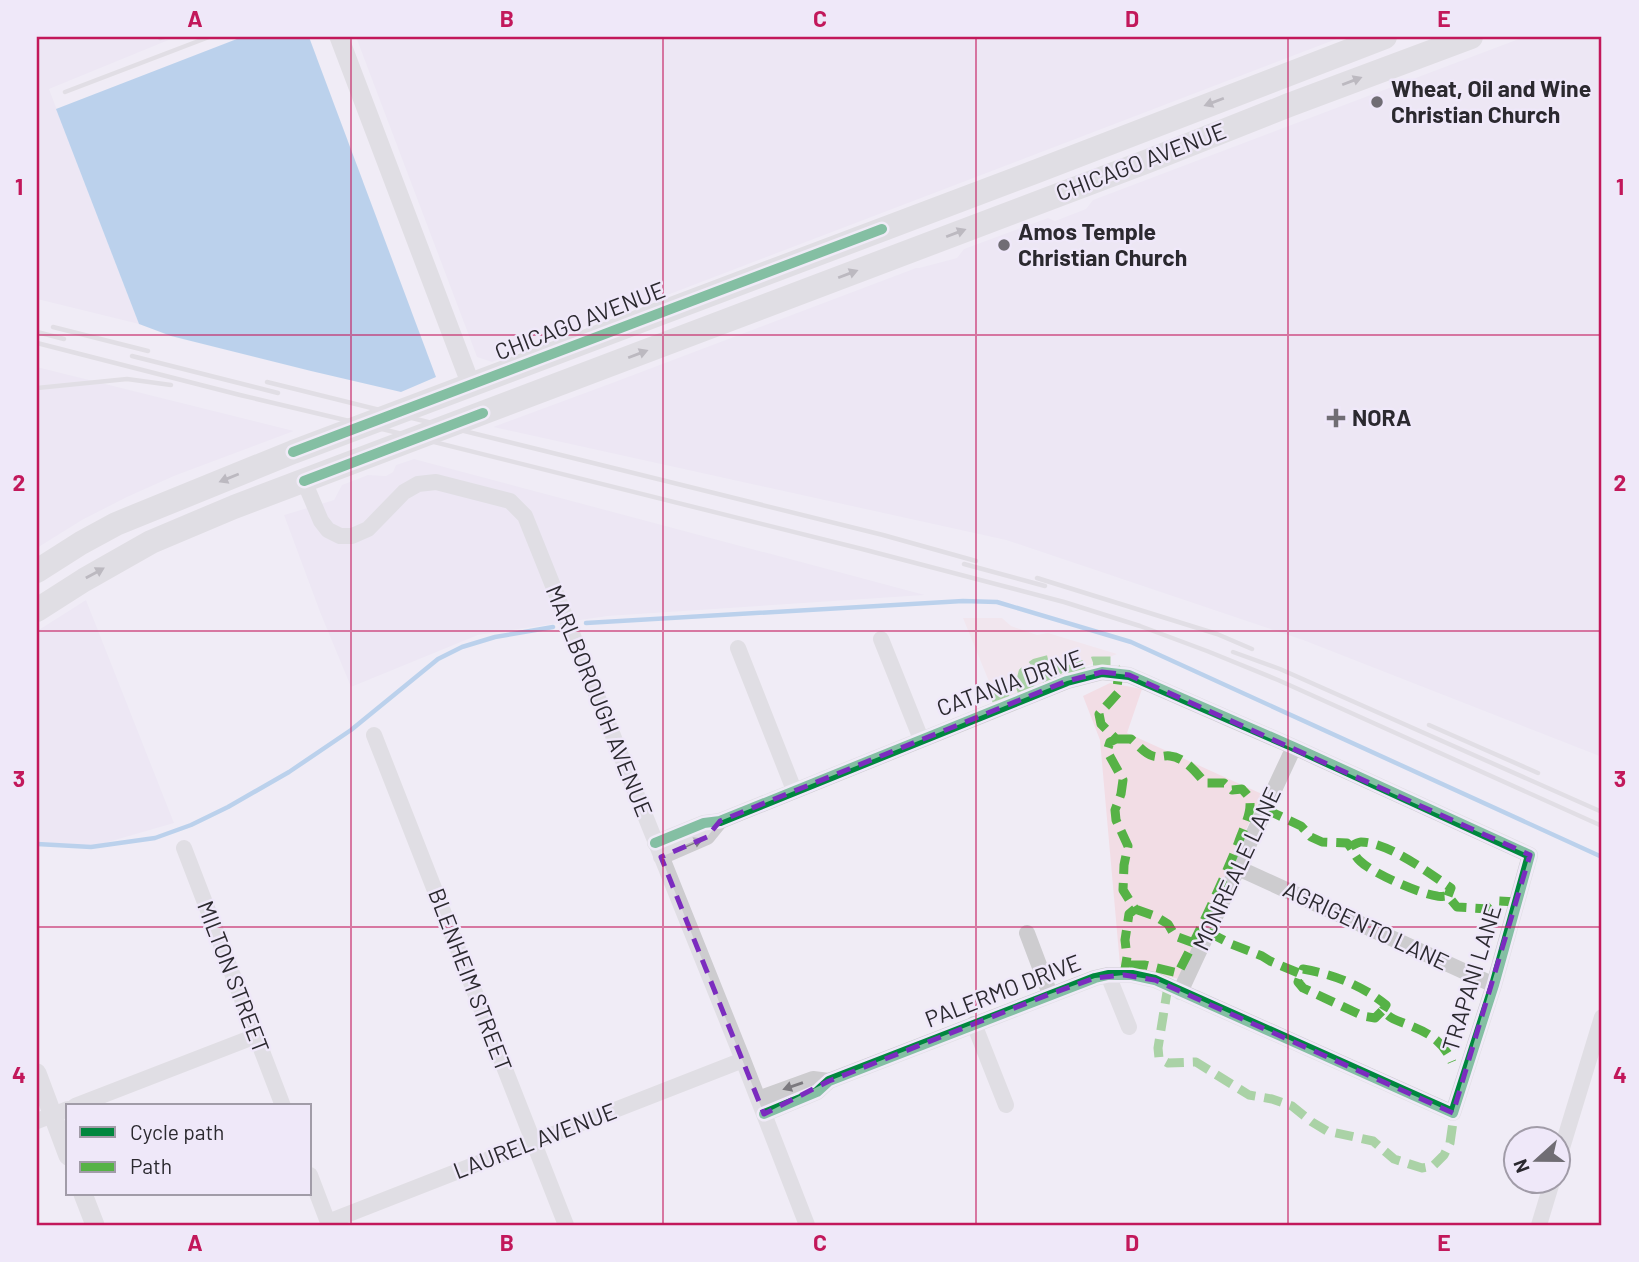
<svg xmlns="http://www.w3.org/2000/svg" width="1639" height="1262" viewBox="0 0 1639 1262" font-family="Barlow,sans-serif">
  <style>
    .built { fill: #e8e1f2 }
    .green { fill: #f2dde5 }
    .water { fill: #7bb0e1 }
    .lines { fill: none; stroke-linecap: round; stroke-linejoin: round }
    .stream { stroke: #7bb0e1; stroke-width: 4.5 }
    .minor { stroke: #cdcccf; stroke-width: 16 }
    .tertiary { stroke: #cdcccf; stroke-width: 19 }
    .primary { stroke: #cdcccf; stroke-width: 24 }
    .rail { stroke: #cfcdd0; stroke-width: 4.5 }
    .quiet { stroke: #56b246; stroke-width: 9; stroke-dasharray: 18 9; stroke-linecap: butt }
    .cycleway-casing { stroke: #efe8f9; stroke-width: 15 }
    .cycleway { stroke: #00873e; stroke-width: 10 }
    .oneway { fill: #7c7a7f }
    .marked { fill: none; stroke: #7b2cbf; stroke-width: 5; stroke-dasharray: 14 9; stroke-linejoin: round }
    .grid { fill: none; stroke: #c2185b; stroke-width: 2; stroke-opacity: 0.55 }
    .poi-dot { fill: #706d74; stroke: #efe8f9; stroke-width: 2.5 }
    .labels { text-anchor: middle; stroke-width: 5; stroke-linejoin: round; paint-order: stroke }
    .poi-label { font-size: 23px; font-weight: bold; fill: #2b292f; stroke: #efe8f9; text-anchor: start }
    .street-label { font-size: 23px; fill: #2b292f; stroke: #efe8f9 }
    .neatline { fill: none; stroke: #c2185b; stroke-width: 2.5 }
    .grid-label { font-size: 23px; text-anchor: middle; font-weight: bold; fill: #c2185b }
  </style>
  <rect width="100%" height="100%" fill="#f0ecf5"/>
  <path class="built" d="M37,37H176L49,89L139,324L37,299Z
    M356,37H1342L492,362L477,357Z
    M1524,37H1602V757L1303,640L1006,540L493,427L612,383L916,268H919L957,258L964,249L1048,218L1055,221L1086,209L1093,200Z
    M37,367L294,431L174,476L127,497L82,520L37,548Z
    M414,459L925,595L608,616L478,635L351,687L320,612L284,515L334,500L342,485L368,475L386,476L393,472L396,465Z
    M86,600L174,823L91,847L37,844V631Z"/>
  <path class="green" d="M963,618H1002L1011,626L1037,635L1048,633L1117,654L997,701Z
    M1110,683L1142,689L1127,733L1262,794L1179,979L1120,965L1100,740L1083,696Z"/>
  <path class="water" d="M242,37H309L436,377L401,392L311,371L171,336L139,324L56,109Z"/>
  <g class="lines">
    <path class="stream" d="M586,623L963,601L997,602L1131,642L1602,857
      M37,844L91,847L155,838L191,825L228,807L289,772L351,730L438,659L462,647L495,637L553,627"/>
    <path class="minor" d="M304,481L321,521L328,530L340,536H352L368,529L404,492L418,484L436,482L510,501L525,516L743,1060L807,1225
      M881,639L921,739
      M738,648L794,790
      M374,735L566,1225
      M655,843L704,823L720,821L1067,681L1102,672L1129,675L1294,747L1530,855L1494,985L1453,1113L1155,980L1132,975H1108L1095,978L829,1081L817,1092L764,1114
      M184,848L283,1106
      M661,857L707,837L720,821
      M1238,868L1494,985
      M1027,933L1050,994
      M1108,975L1129,1027
      M1180,992L1294,747
      M974,1024L1006,1105
      M758,1099L813,1079L829,1081
      M75,1106L256,1036
      M37,1121L68,1109
      M1558,1161L1602,1017
      M310,1175L329,1225
      M328,1222L743,1060
      M1539,1225L1552,1182"/>
    <path class="tertiary" d="M339,37L471,385
      M37,1073L68,1156
      M83,1194L95,1225"/>
    <path class="primary" d="M37,571L81,543L116,524L293,452L1032,173L1385,37
      M37,610L84,580L151,542L234,507L1148,161L1289,105L1471,37"/>
    <path class="rail" d="M160,38L164,37
      M65,92L209,37
      M53,327L148,351
      M37,332L64,339
      M37,343L240,395L366,425L862,549L1064,602L1140,626L1207,651L1278,680L1602,826
      M132,356L278,393
      M267,382L883,535L976,561
      M37,388L127,379L171,385
      M964,564L1045,586
      M1037,578L1217,634L1252,649
      M1233,652L1280,669L1602,812
      M1429,725L1538,773"/>
    <path class="quiet" d="M1019,688L1023,672L1035,663L1051,659L1064,671
      M991,698L1093,661H1112L1119,673L1117,687L1118,693L1099,714L1101,724L1116,739L1110,742L1107,751L1123,780L1121,794L1115,810L1116,820L1128,846L1124,865L1123,890L1135,909L1129,914L1125,940L1127,957L1124,975
      M1116,739H1131C1138,745 1145,754 1153,756C1159,758 1165,755 1170,756C1184,757 1197,773 1205,783H1224L1232,790L1242,789C1245,793 1250,796 1250,802C1251,816 1242,831 1238,844C1220,888 1200,931 1178,973L1145,965H1126
      M1265,809L1301,826L1311,837L1322,842L1347,843C1353,848 1354,856 1360,861C1372,873 1420,894 1437,896C1440,897 1444,896 1448,896L1457,907L1489,909L1498,901L1517,902
      M1351,846C1354,845 1358,842 1361,842C1388,842 1429,873 1451,888L1448,896
      M1135,909L1155,916L1168,924L1175,936L1194,943
      M1208,932L1231,944L1262,956L1270,961L1301,974
      M1168,986L1158,1048L1159,1058L1168,1063L1196,1062L1249,1095L1272,1099L1292,1106L1312,1122L1327,1131L1373,1141L1394,1159L1422,1168L1433,1166L1444,1155L1450,1143L1453,1122V1113
      M1383,1010L1386,1005C1362,985 1332,974 1303,969L1298,982L1303,988L1363,1016L1375,1018L1383,1010C1390,1019 1396,1020 1406,1024C1428,1032 1443,1041 1452,1062"/>
    <defs>
      <path id="cycleway" d="M293,452L882,229
        M304,481L483,413
        M655,843L704,823L720,821L1067,681L1102,672L1129,675L1294,747L1530,855L1494,985L1453,1113L1155,980L1132,975H1108L1095,978L829,1081L817,1092L764,1114"/>
    </defs>
    <use href="#cycleway" class="cycleway-casing"/>
    <use href="#cycleway" class="cycleway"/>
  </g>
  <defs><path id="oneway-solid" d="M-6-.8H1V-3.2L6.5 0L1 3.2V.8H-6Z" transform="scale(1.75)"/></defs>
  <g class="oneway">
    <use href="#oneway-solid" transform="translate(1352 81) rotate(-21)"/>
    <use href="#oneway-solid" transform="translate(1214 102) rotate(159)"/>
    <use href="#oneway-solid" transform="translate(956 233) rotate(-21)"/>
    <use href="#oneway-solid" transform="translate(848 274) rotate(-21)"/>
    <use href="#oneway-solid" transform="translate(638 354) rotate(-21)"/>
    <use href="#oneway-solid" transform="translate(229 478) rotate(158)"/>
    <use href="#oneway-solid" transform="translate(95 573) rotate(-29)"/>
    <use href="#oneway-solid" transform="translate(693 843) rotate(-23)"/>
    <use href="#oneway-solid" transform="translate(793 1086) rotate(161)"/>
  </g>
  <path d="M0 0H1639V1262H0ZM1102,672L1129,675L1530,855L1453,1113L1155,980L1124,975L1095,978L1050,994L829,1081L764,1114L661,857L707,837L720,821L1067,681Z" fill="#f0ecf5" fill-opacity=".55" fill-rule="evenodd"/>
  <path class="marked" d="M1102,672L1129,675L1530,855L1453,1113L1155,980L1124,975L1095,978L1050,994L829,1081L764,1114L661,857L707,837L720,821L1067,681Z"/>
  <path class="grid" d="M351,37V1225M663,37V1225M976,37V1225M1288,37V1225M37,335H1602M37,631H1602M37,927H1602"/>
  <g class="poi-dot">
    <circle cx="1377" cy="102" r="7"/>
    <circle cx="1004" cy="245" r="7"/>
    <path d="M1332.5 407.5h7v7h7v7h-7v7h-7v-7h-7v-7h7z"/>
  </g>
  <g class="labels">
    <g class="poi-label">
      <text x="1391" y="97">Wheat, Oil and Wine<tspan x="1391" dy="26">Christian Church</tspan></text>
      <text x="1018" y="240">Amos Temple<tspan x="1018" dy="26">Christian Church</tspan></text>
      <text x="1352" y="426">NORA</text>
    </g>
    <g class="street-label">
      <text transform="translate(1141 162) rotate(-21)" y="8">CHICAGO AVENUE</text>
      <text transform="translate(580 321) rotate(-21)" y="8">CHICAGO AVENUE</text>
      <text transform="translate(1010 683) rotate(-20)" y="8">CATANIA DRIVE</text>
      <text transform="translate(599 701) rotate(68)" y="8">MARLBOROUGH AVENUE</text>
      <text transform="translate(1237 869) rotate(-65)" y="8">MONREALE LANE</text>
      <text transform="translate(1366 926) rotate(25)" y="8">AGRIGENTO LANE</text>
      <text transform="translate(233 977) rotate(69)" y="8">MILTON STREET</text>
      <text transform="translate(1472 978) rotate(-73)" y="8">TRAPANI LANE</text>
      <text transform="translate(470 980) rotate(69)" y="8">BLENHEIM STREET</text>
      <text transform="translate(1003 991) rotate(-21)" y="8">PALERMO DRIVE</text>
      <text transform="translate(535 1141) rotate(-21)" y="8">LAUREL AVENUE</text>
    </g>
  </g>
  <rect width="1639" height="1262" fill="none" stroke="#efe8f9" stroke-width="77"/>
  <rect x="66" y="1104" width="245" height="91" fill="#efe8f9" stroke="#a19ca8" stroke-width="2"/>
  <rect x="80" y="1127" width="35" height="10" fill="#00873e" stroke="#a19ca8" stroke-width="2"/>
  <text x="130" y="1140" font-size="21" fill="#2b292f">Cycle path</text>
  <rect x="80" y="1162" width="35" height="10" fill="#56b246" stroke="#a19ca8" stroke-width="2"/>
  <text x="130" y="1174" font-size="21" fill="#2b292f">Path</text>
  <g transform="translate(1537 1160) rotate(249)"><circle r="33" fill="#efe8f9" stroke="#a19ca8" stroke-width="2"/>
  <path d="M0-5L12 26L0 18L-12 26Z" fill="#706d74"/>
  <text y="-10" font-size="19" font-weight="bold" text-anchor="middle" fill="#2b292f">N</text>
  </g>
  <rect x="38" y="38" width="1562" height="1186" class="neatline"/>
  <g class="grid-label">
    <text x="195" y="27">A</text>
    <text x="507" y="27">B</text>
    <text x="820" y="27">C</text>
    <text x="1132" y="27">D</text>
    <text x="1444" y="27">E</text>
    <text x="19" y="195">1</text>
    <text x="1620" y="195">1</text>
    <text x="19" y="491">2</text>
    <text x="1620" y="491">2</text>
    <text x="19" y="787">3</text>
    <text x="1620" y="787">3</text>
    <text x="19" y="1083">4</text>
    <text x="1620" y="1083">4</text>
    <text x="195" y="1251">A</text>
    <text x="507" y="1251">B</text>
    <text x="820" y="1251">C</text>
    <text x="1132" y="1251">D</text>
    <text x="1444" y="1251">E</text>
  </g>
</svg>
